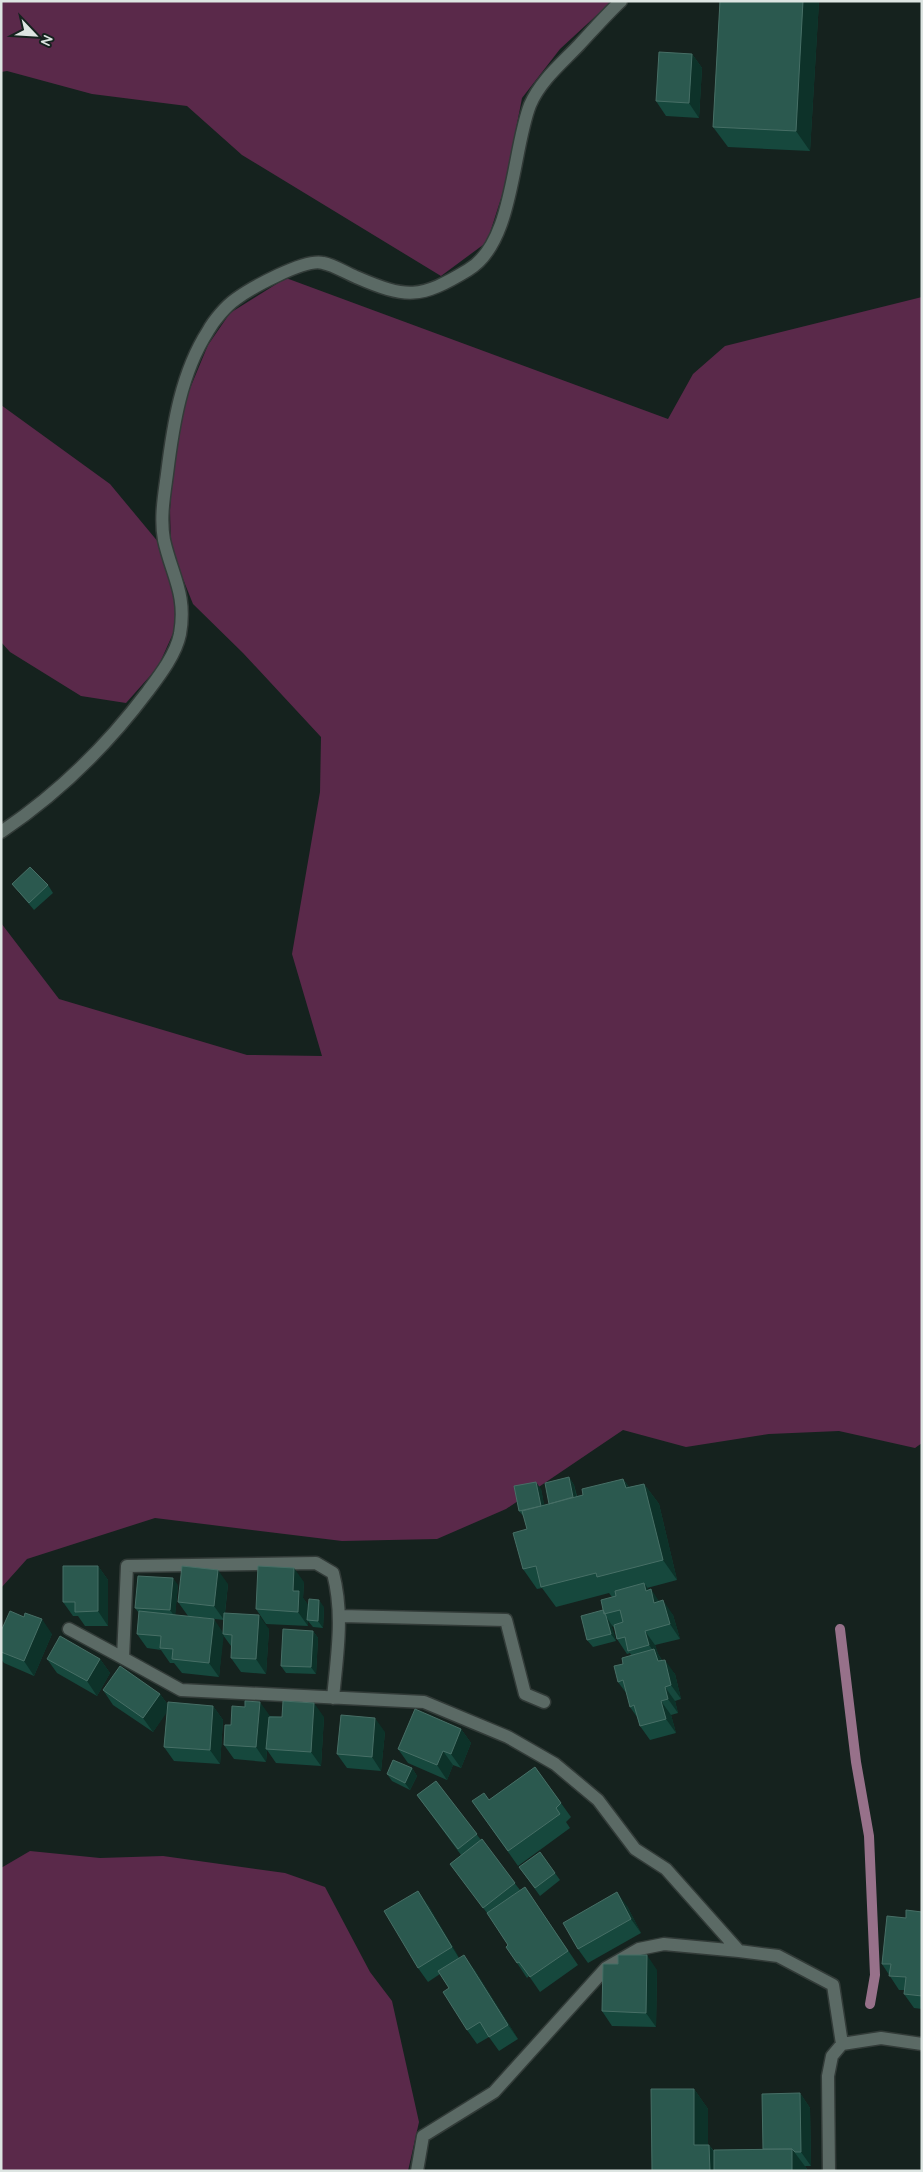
<svg xmlns="http://www.w3.org/2000/svg" width="923" height="2172" viewBox="0 0 923 2172" font-family="Quicksand,sans-serif">
  <style>
    .green { fill: #5a294a }
    .lines { fill: none; stroke-linecap: round; stroke-linejoin: round }
    .stream { stroke: #97718a; stroke-width: 10 }
    .street-casing { stroke: #323b38; stroke-width: 15 }
    .street { stroke: #5b6a65; stroke-width: 12 }
    .wall { fill: #16483d }
    .shaded-wall { fill: #0d3229 }
    .building { fill: #2b594f; stroke: #476f66 }
  </style>
  <rect width="100%" height="100%" fill="#15221e"/>
  <path class="green" d="M1,1H612L560,49L522,98L505,186L487,242L441,276L242,155L187,106L92,94L7,71L1,72Z
    M286,278L668,419L693,374L725,346L922,297V1443L915,1448L839,1431L769,1434L686,1447L623,1430L506,1509L437,1539L342,1541L155,1518L27,1559L1,1588V923L59,999L247,1055L322,1056L292,954L320,792L321,737L243,653L193,604L171,549L170,510L176,422L208,345L230,313Z
    M1,405L110,484L159,543L175,590V629L158,667L126,703L81,696L10,652L1,642Z
    M30,1851L100,1858L163,1856L285,1873L325,1887L370,1972L392,2001L419,2122L408,2171H1V1868Z"/>
  <g class="lines">
    <path class="stream" d="M840,1629L856,1762L869,1836L875,1975L870,2004"/>
    <defs>
      <path id="street" d="M1,832C59,793 106,747 148,691C160,675 176,654 180,634C187,594 172,576 164,540C160,518 164,496 167,474C173,425 181,373 208,331C214,320 226,306 236,299C251,288 305,258 323,263C334,265 346,273 356,277C407,299 420,299 468,270C514,243 512,151 530,105C540,81 562,63 579,45C593,30 606,15 621,1
        M341,1616L506,1620L525,1694L544,1702
        M69,1629L123,1658
        M333,1698C337,1655 344,1615 333,1573L316,1563L127,1566L123,1658L181,1690L424,1702L508,1737L555,1764L598,1800L635,1849L666,1869L739,1951L778,1956L833,1985L842,2044
        M417,2171L423,2136L494,2092L606,1968L639,1949L664,1944L739,1951
        M829,2171L828,2076L832,2056L842,2044L881,2038L922,2044"/>
    </defs>
    <use href="#street" class="street-casing"/>
    <use href="#street" class="street"/>
  </g>
  <path class="wall" d="M720,1H819L810,151L728,147L713,127Z
    M692,54L702,68L699,118L666,116L656,101Z
    M12,884L48,885L53,893L34,910L18,891Z
    M569,1477L574,1485L577,1496L583,1495L623,1479L629,1487L644,1484L659,1504L677,1580L647,1588L659,1601L673,1615L680,1639L655,1645L658,1654L662,1660L675,1674L681,1699L675,1701L678,1713L671,1715L676,1733L650,1740L640,1726L637,1717L630,1707L627,1694L618,1682L623,1664L631,1655L630,1653L627,1654L617,1639L614,1628L611,1624L616,1641L593,1647L587,1640L603,1610L612,1597L609,1593L556,1607L542,1588L537,1589L523,1569L527,1529L524,1517L519,1511L541,1489L544,1505L549,1504Z
    M98,1566L108,1580V1626H85L78,1616H73L63,1602Z
    M304,1582L303,1598L308,1605L324,1607L323,1628L313,1627L308,1621V1626L266,1624L256,1609Z
    M228,1584L225,1613L269,1629L266,1674L241,1672L231,1658V1646L223,1635L219,1677L182,1673L174,1663H170L161,1650L147,1648L137,1634L139,1613L135,1608L178,1585L175,1615L223,1633L224,1620L188,1616L178,1602Z
    M1,1631L52,1634L34,1676L4,1663L1,1659Z
    M313,1631L318,1638L316,1674L286,1673L281,1666Z
    M47,1659H100L110,1673L97,1696L57,1673Z
    M103,1690L160,1694L168,1705L213,1706L223,1720L220,1764L174,1761L164,1747L167,1711L153,1732L113,1705Z
    M270,1716L282,1717H324L321,1766L276,1763L267,1750L266,1762L234,1759L224,1745L231,1725Z
    M461,1729L471,1743L461,1768L453,1765L447,1780L408,1763L398,1749Z
    M385,1732L381,1771L347,1768L337,1754Z
    M535,1767L571,1817L566,1822L570,1828L518,1866L472,1801L489,1800Z
    M412,1768L417,1776L410,1790L392,1781L387,1774Z
    M436,1781L481,1840L520,1890L525,1887L578,1965L540,1992L529,1976L527,1978L517,1963L508,1945L487,1913L450,1864L461,1855L417,1795Z
    M540,1852L560,1880L540,1896L519,1867Z
    M428,1905L459,1958L474,1969L518,2039L499,2051L489,2037L477,2044L467,2030L449,1988L440,1974L428,1982L418,1968Z
    M627,1906L641,1933L588,1963L578,1949Z
    M922,1912V2009L914,2008L904,1994V1990H899L882,1964L906,1918Z
    M657,1970L656,2027L612,2026L602,2011Z
    M694,2089L708,2109V2145H709L714,2151L763,2149L800,2093L810,2108L811,2166H805L807,2169L652,2171Z"/>
  <path class="shaded-wall" d="M803,1H819L810,151L796,131Z
    M692,54L702,68L699,118L689,103Z
    M569,1477L574,1485L579,1510L574,1502Z
    M623,1479L637,1499L626,1488Z
    M536,1482L541,1489L546,1513L541,1506Z
    M644,1484L659,1504L677,1580L663,1560Z
    M98,1566L108,1580V1626L98,1611Z
    M294,1568L304,1582L303,1598L309,1606L308,1626L298,1612L293,1591Z
    M218,1570L228,1584L224,1620L214,1606Z
    M173,1578L178,1585L175,1617L170,1610Z
    M644,1583L652,1594L651,1589L661,1604L654,1603L646,1591Z
    M319,1600L324,1607L323,1628L318,1621Z
    M663,1600L673,1615L680,1639L670,1624Z
    M259,1615L269,1629L266,1674L256,1659Z
    M606,1616L611,1624L616,1641L611,1634Z
    M42,1619L52,1634L34,1676L24,1661Z
    M214,1619L224,1634L219,1677L209,1663Z
    M313,1631L318,1638L316,1674L311,1667Z
    M645,1631L655,1645L658,1654L664,1664L658,1661L656,1654L649,1645Z
    M100,1659L110,1673L97,1696L87,1681Z
    M665,1660L675,1674L681,1699L671,1685Z
    M665,1687L675,1701L678,1713L668,1699Z
    M160,1694L170,1708L153,1732L143,1718Z
    M661,1701L671,1715L676,1733L666,1719Z
    M260,1702L270,1716L267,1749H266L267,1750L266,1762L256,1747Z
    M314,1703L324,1717L321,1766L311,1752Z
    M213,1706L223,1720L220,1764L210,1750Z
    M375,1718L385,1732L381,1771L372,1757Z
    M461,1729L471,1743L461,1768L451,1754Z
    M443,1751L453,1765L447,1780L437,1765Z
    M412,1768L417,1776L410,1790L405,1783Z
    M418,1891L428,1905L462,1962L452,1947Z
    M617,1892L627,1906L641,1933L631,1919Z
    M464,1955L474,1969L518,2039L508,2025Z
    M647,1955L657,1970L656,2027L646,2013Z
    M694,2089L708,2109V2166L694,2145Z
    M800,2093L810,2108L811,2166L801,2152Z
    M709,2145L724,2166V2171H710Z
    M792,2149L807,2169V2171H792Z"/>
  <path class="building" d="M720,1H803L796,131L713,127Z
    M659,52L692,54L689,103L656,101Z
    M30,867L48,885L29,903L12,884Z
    M569,1477L573,1497L549,1504L545,1483Z
    M623,1479L626,1488L644,1484L663,1560L597,1577L596,1573L541,1587L536,1566L523,1569L513,1533L527,1529L522,1511L583,1495L582,1489Z
    M536,1482L541,1506L519,1511L514,1486Z
    M63,1566H98V1611L75,1612V1602H63Z
    M182,1566L218,1570L214,1606L178,1602Z
    M258,1566L294,1568L293,1591H299L298,1612L256,1609Z
    M138,1576L173,1578L170,1610L135,1608Z
    M644,1583L646,1591L651,1589L654,1603L663,1600L670,1624L645,1631L649,1645L628,1651L625,1637L617,1639L614,1625L623,1622L620,1610L604,1614L601,1600L616,1596L615,1591Z
    M309,1599L319,1600L318,1621L307,1620Z
    M603,1610L606,1616L611,1634L587,1640L581,1616Z
    M10,1611L24,1617L25,1613L42,1619L24,1661L1,1652V1631Z
    M139,1611L214,1619L209,1663L172,1659L173,1649L160,1648L161,1636L137,1634Z
    M224,1613L259,1615L256,1659L231,1658L232,1635L223,1634Z
    M283,1629L313,1631L311,1667L281,1666Z
    M60,1636L100,1659L87,1681L47,1659Z
    M654,1649L658,1661L665,1660L671,1685L665,1687L668,1699L661,1701L666,1719L640,1726L634,1705L630,1707L623,1680L618,1682L614,1666L623,1664L622,1658Z
    M120,1666L160,1694L143,1718L103,1690Z
    M245,1701L260,1702L256,1747L224,1745L225,1725H231L232,1706L245,1707Z
    M283,1701L314,1703L311,1752L266,1749L269,1717H282Z
    M168,1702L213,1706L210,1750L164,1747Z
    M415,1709L461,1729L451,1754L443,1751L437,1765L398,1749Z
    M341,1715L375,1718L372,1757L337,1754Z
    M393,1760L412,1768L405,1783L387,1774Z
    M535,1767L561,1803L556,1808L560,1814L508,1851L472,1801L484,1793L489,1800Z
    M436,1781L477,1834L458,1849L417,1795Z
    M482,1839L515,1883L483,1908L450,1864Z
    M540,1852L555,1873L535,1888L519,1867Z
    M525,1887L568,1951L530,1977L519,1962L517,1963L506,1947L508,1945L487,1913Z
    M418,1891L452,1947L418,1968L384,1911Z
    M617,1892L631,1919L578,1949L563,1923Z
    M906,1910L922,1912V1996L904,1994L906,1977L889,1976L891,1964H882L887,1916L906,1918Z
    M464,1955L508,2025L489,2037L480,2022L467,2030L443,1992L449,1988L438,1971Z
    M618,1955H647L646,2013L602,2011L603,1964H618Z
    M651,2089H694V2145H709L710,2171H652Z
    M800,2093L801,2152H795L792,2149H763L762,2094Z
    M792,2149V2171H714V2150Z"/>
  <rect width="923" height="2172" fill="none" stroke="#dde5e2" stroke-width="5"/>
  <g transform="translate(35 35) rotate(115)" stroke="#15221e" stroke-width="4" paint-order="stroke">
  <path d="M0-4L9 19L0 12L-9 19Z" fill="#dde5e2"/>
  <text y="-8" font-size="14" font-weight="bold" text-anchor="middle" fill="#dde5e2">N</text>
  </g>
</svg>
